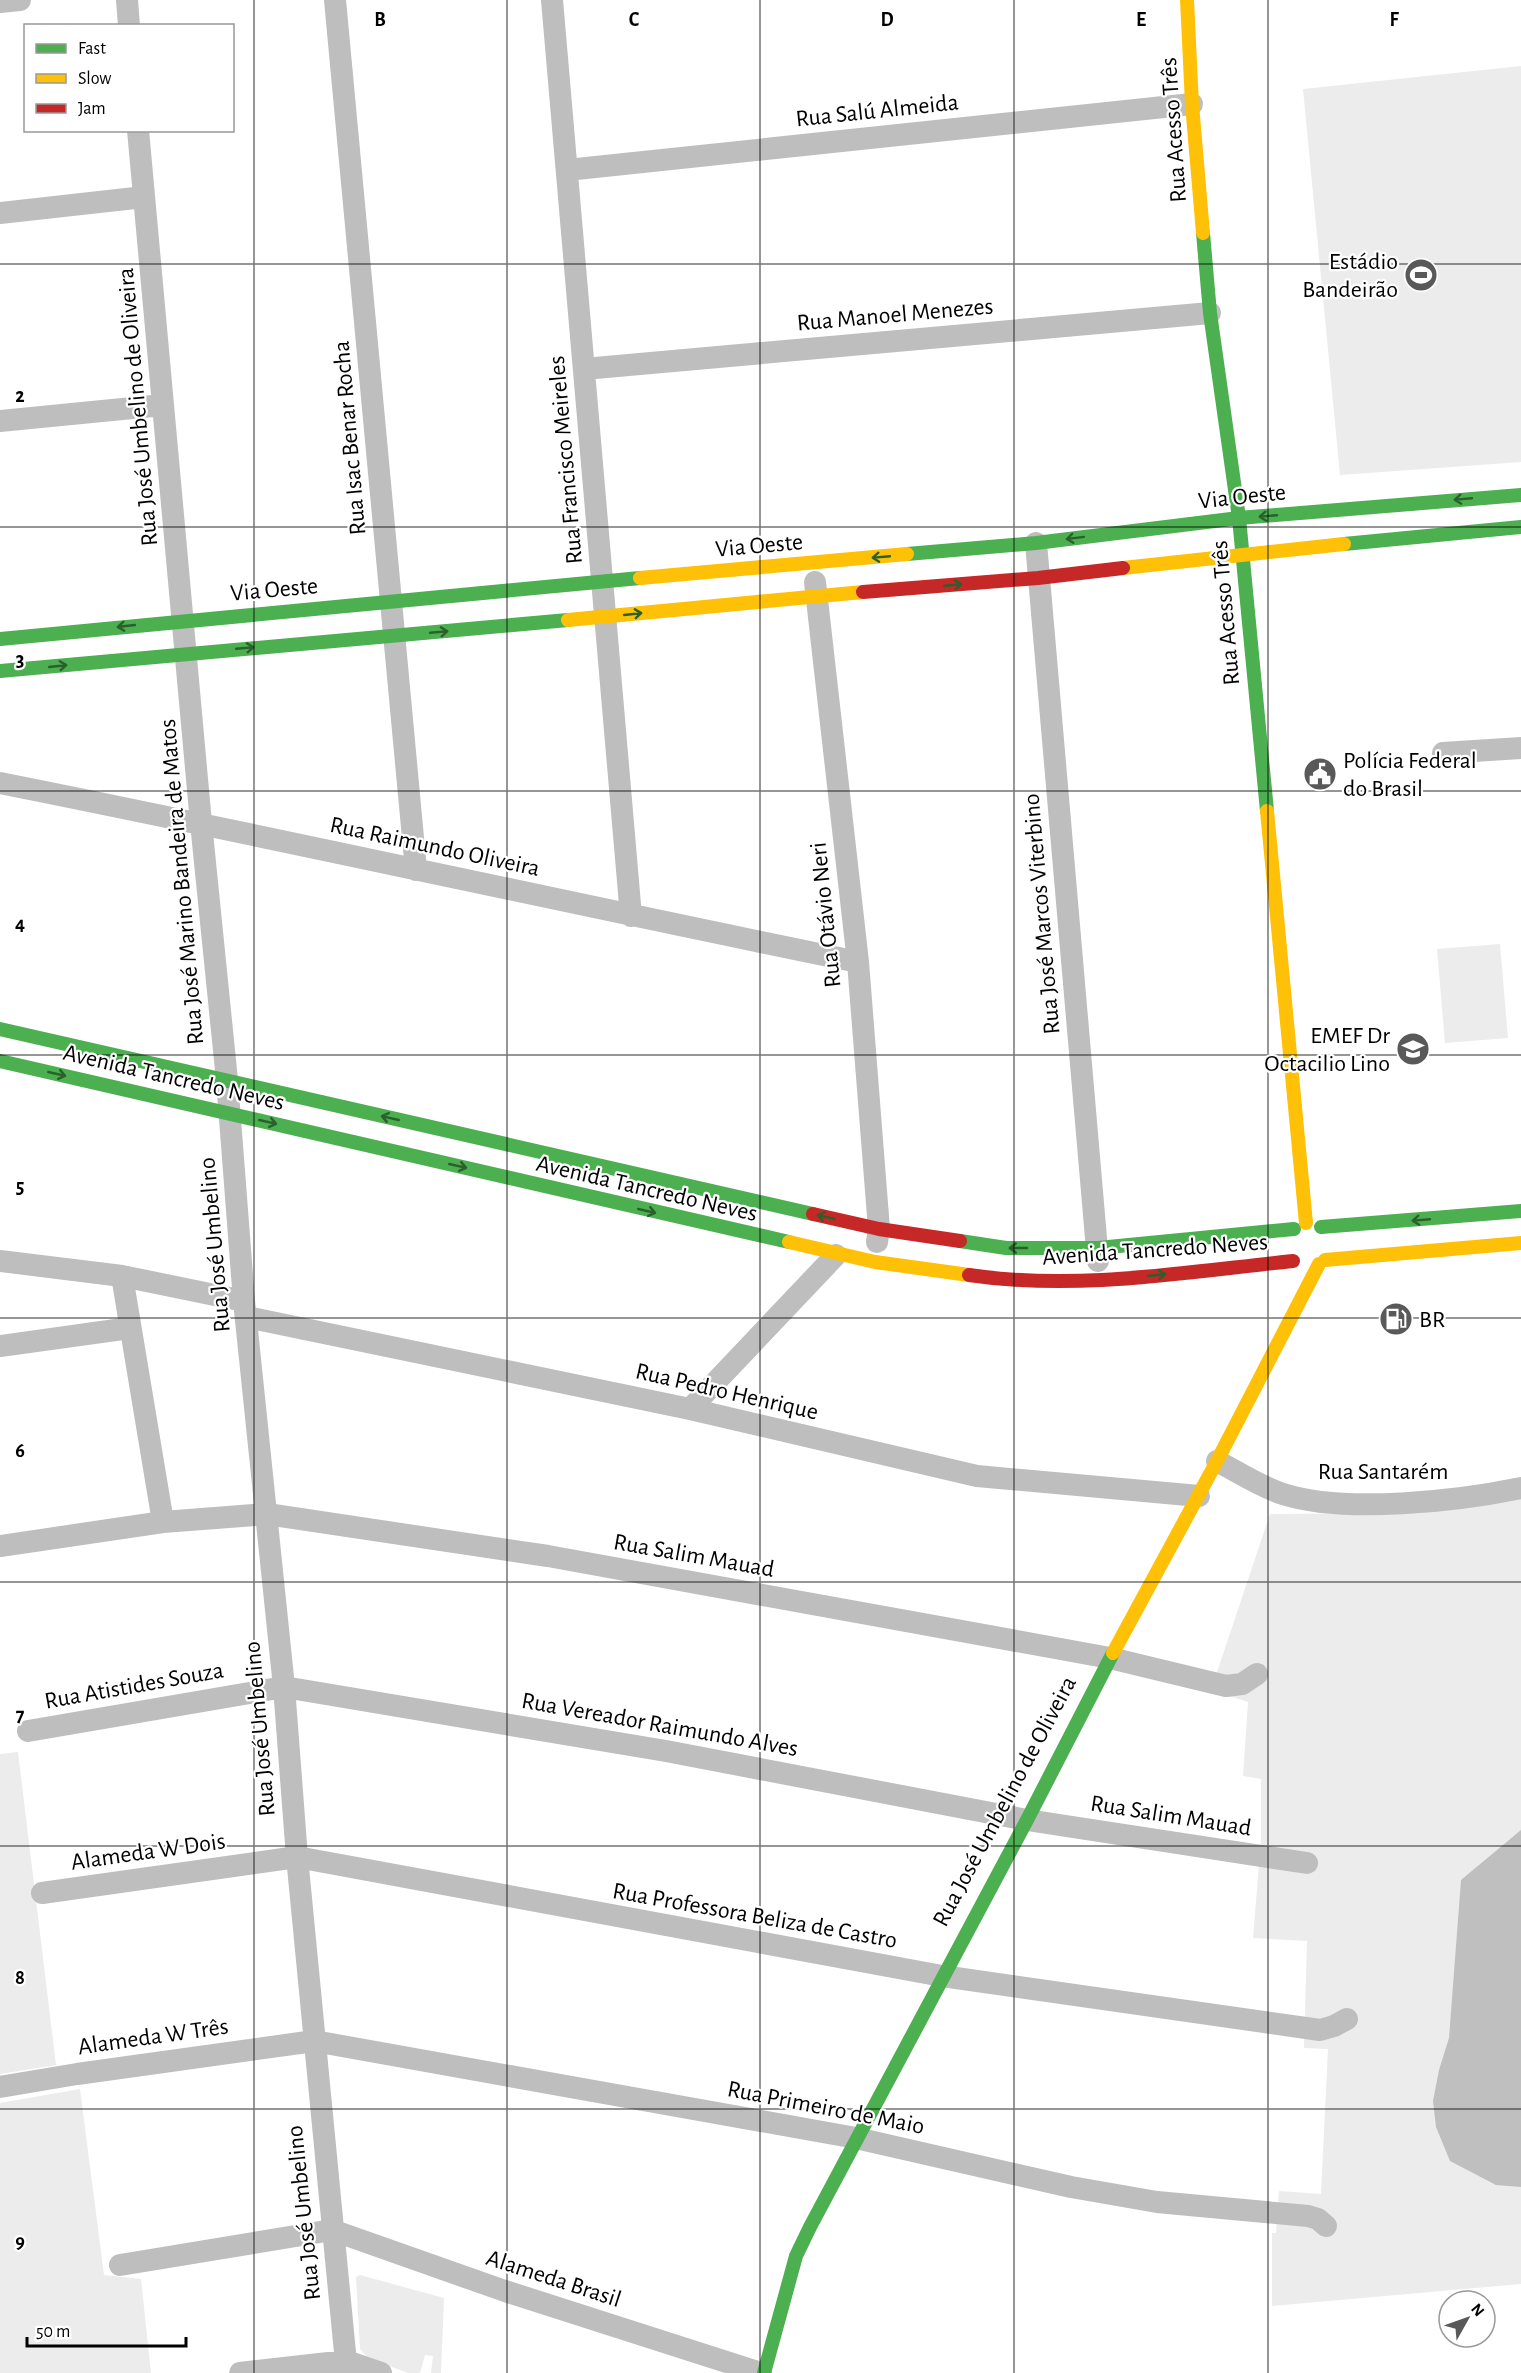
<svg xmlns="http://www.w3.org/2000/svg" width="1521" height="2373" viewBox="0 0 1521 2373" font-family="'Alegreya Sans',sans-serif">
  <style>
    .green { fill: #ececec }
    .water { fill: #bfbfbf }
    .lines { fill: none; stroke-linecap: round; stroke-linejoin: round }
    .street { stroke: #bebebe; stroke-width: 22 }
    .fast { stroke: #4caf50; stroke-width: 14 }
    .slow { stroke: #ffc107; stroke-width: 14 }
    .jam { stroke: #c62828; stroke-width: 14 }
    .oneway { stroke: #2a602c }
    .grid { fill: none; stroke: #000; stroke-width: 1.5; stroke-opacity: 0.55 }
    .labels { text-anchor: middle; stroke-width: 4.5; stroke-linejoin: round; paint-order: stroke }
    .street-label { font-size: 24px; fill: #000; stroke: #fff }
    .poi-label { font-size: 24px; fill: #000; stroke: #fff; text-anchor: end }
    .grid-label { font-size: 20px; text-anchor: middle; font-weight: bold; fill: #000; stroke: #fff; stroke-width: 4.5; stroke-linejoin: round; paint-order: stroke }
  </style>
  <rect width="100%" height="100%" fill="#fff"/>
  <path class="green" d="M1521,66V462L1340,475L1303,89Z
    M1500,944L1508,1038L1445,1043L1437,949Z
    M1521,1491V2284L1272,2306V2233H1276L1279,2191L1321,2194L1328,2049L1304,2048L1307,1941L1253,1938L1261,1839V1779L1243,1776L1248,1702L1211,1690L1270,1514L1407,1513Z
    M18,1752L56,2065L0,2074V1754Z
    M80,2089L104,2275L141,2279L151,2373H0V2103Z
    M360,2275L444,2298L441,2373H431L433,2356L425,2355L420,2373H408L368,2358L360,2349L356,2277Z"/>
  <path class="water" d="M1521,1830V2187L1496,2185L1450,2161L1436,2127L1433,2101L1439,2070L1449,2038L1461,1880Z"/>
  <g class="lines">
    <path class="street" d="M127,0L129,26
      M335,0L416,870
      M552,0L631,916
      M0,2L20,0
      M138,130L201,823L227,1080L244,1301L284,1687L297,1857L347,2373
      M567,170L1192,104
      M0,213L144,197
      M584,369L1210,313
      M0,421L163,405
      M1036,543L1098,1261
      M815,582L858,962L879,1229L877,1242
      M1443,753L1521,748
      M0,783C287,840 572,904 858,962
      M0,1261L122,1276L244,1301
      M122,1276L163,1522
      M247,1317L690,1409L977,1476L1199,1496
      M0,1346L130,1328
      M690,1409L836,1255
      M1217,1461C1238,1472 1261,1487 1283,1494C1345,1514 1458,1501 1521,1488
      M0,1546L163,1522L267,1514L548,1556L1110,1658L1226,1686L1242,1684L1257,1674
      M28,1731L284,1687L666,1751L1027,1820L1307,1863
      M42,1893L297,1857L942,1976L1320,2030L1334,2026L1347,2019
      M0,2087L77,2074L314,2041L856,2138L1071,2187L1157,2202L1308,2216L1318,2219L1326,2226
      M120,2265L332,2230L505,2291L761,2373
      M240,2373L346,2361L381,2373"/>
    <path class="fast" d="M1203,233L1210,313L1239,518L1267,811
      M1344,544L1521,527
      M907,554L1036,543L1239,518L1521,495
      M0,639L640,578
      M0,671L568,620
      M0,1029L813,1214
      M0,1061L789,1242
      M1321,1227L1521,1211
      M960,1241L1006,1248H1098L1294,1229
      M764,2373L796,2256L810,2227L1027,1820L1113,1653"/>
    <path class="slow" d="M1187,0L1192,104L1203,233
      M1123,568L1344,544
      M640,578L907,554
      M568,620L863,592
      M1267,811L1306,1223
      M789,1242L875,1262L969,1275
      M1325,1260L1521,1243
      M1113,1653L1217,1461L1319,1264"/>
    <path class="jam" d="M863,592L1038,578L1123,568
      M813,1214L879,1229L960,1241
      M969,1275C1077,1291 1186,1272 1293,1261"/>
  </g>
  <defs><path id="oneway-shaft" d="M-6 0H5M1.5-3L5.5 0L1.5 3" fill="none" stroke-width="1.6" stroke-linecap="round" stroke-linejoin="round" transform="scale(1.5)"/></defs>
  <g class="oneway">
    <use href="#oneway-shaft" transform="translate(1463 499) rotate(175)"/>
    <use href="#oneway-shaft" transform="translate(1268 516) rotate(175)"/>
    <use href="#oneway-shaft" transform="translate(1075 538) rotate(173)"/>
    <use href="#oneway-shaft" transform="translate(881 557) rotate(175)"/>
    <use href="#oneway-shaft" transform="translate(953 585) rotate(-5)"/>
    <use href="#oneway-shaft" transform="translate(633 614) rotate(-6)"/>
    <use href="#oneway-shaft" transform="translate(126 626) rotate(174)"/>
    <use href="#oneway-shaft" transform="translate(439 632) rotate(-5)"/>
    <use href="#oneway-shaft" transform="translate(245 648) rotate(-5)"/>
    <use href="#oneway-shaft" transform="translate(58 666) rotate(-6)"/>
    <use href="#oneway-shaft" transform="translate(57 1074) rotate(13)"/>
    <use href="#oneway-shaft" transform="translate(390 1118) rotate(-167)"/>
    <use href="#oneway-shaft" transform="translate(268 1122) rotate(13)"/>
    <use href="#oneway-shaft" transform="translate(458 1166) rotate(13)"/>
    <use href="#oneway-shaft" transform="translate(647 1211) rotate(13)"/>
    <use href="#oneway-shaft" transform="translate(826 1217) rotate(-167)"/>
    <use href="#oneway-shaft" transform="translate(1421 1220) rotate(175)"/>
    <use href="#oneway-shaft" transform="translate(1018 1248) rotate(180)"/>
    <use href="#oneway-shaft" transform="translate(1157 1275) rotate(-6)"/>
  </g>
  <path class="grid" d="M254,0V2373M507,0V2373M760,0V2373M1014,0V2373M1268,0V2373M0,264H1521M0,527H1521M0,791H1521M0,1055H1521M0,1318H1521M0,1582H1521M0,1846H1521M0,2109H1521"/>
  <defs>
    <symbol id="stadium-disc" viewBox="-11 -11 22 22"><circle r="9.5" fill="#595959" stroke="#fff"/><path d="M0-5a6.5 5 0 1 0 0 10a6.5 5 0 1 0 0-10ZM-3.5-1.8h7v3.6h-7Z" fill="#fff"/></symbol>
    <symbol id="civic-disc" viewBox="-11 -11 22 22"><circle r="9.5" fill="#595959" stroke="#fff"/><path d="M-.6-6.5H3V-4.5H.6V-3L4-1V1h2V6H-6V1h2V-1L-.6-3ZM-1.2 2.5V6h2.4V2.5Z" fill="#fff"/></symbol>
    <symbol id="school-disc" viewBox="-11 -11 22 22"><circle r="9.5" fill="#595959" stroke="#fff"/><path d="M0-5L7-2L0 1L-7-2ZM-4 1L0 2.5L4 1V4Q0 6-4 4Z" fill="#fff"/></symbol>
    <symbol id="fuel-disc" viewBox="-11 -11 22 22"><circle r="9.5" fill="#595959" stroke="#fff"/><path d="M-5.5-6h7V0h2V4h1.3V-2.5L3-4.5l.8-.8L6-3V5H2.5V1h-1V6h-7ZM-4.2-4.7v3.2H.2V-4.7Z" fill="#fff"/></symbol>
  </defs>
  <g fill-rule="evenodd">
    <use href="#stadium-disc" x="1402" y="256" width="38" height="38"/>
    <use href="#civic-disc" x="1301" y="755" width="38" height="38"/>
    <use href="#school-disc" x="1394" y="1030" width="38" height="38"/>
    <use href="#fuel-disc" x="1377" y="1300" width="38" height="38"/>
  </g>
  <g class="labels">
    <g class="street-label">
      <text transform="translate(877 110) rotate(-6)" y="8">Rua Salú Almeida</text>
      <text transform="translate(1173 130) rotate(-94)" y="8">Rua Acesso Três</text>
      <text transform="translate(895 314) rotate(-5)" y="8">Rua Manoel Menezes</text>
      <text transform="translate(137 407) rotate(-95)" y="8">Rua José Umbelino de Oliveira</text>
      <text transform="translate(349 438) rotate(-95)" y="8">Rua Isac Benar Rocha</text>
      <text transform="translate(565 460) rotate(-95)" y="8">Rua Francisco Meireles</text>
      <text transform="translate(1242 496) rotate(-6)" y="8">Via Oeste</text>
      <text transform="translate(759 545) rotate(-5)" y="8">Via Oeste</text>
      <text transform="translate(274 589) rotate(-5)" y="8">Via Oeste</text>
      <text transform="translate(1225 613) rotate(-95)" y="8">Rua Acesso Três</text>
      <text transform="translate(435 846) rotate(12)" y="8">Rua Raimundo Oliveira</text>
      <text transform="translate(181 882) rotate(-95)" y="8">Rua José Marino Bandeira de Matos</text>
      <text transform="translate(1041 914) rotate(-95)" y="8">Rua José Marcos Viterbino</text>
      <text transform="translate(825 915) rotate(-96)" y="8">Rua Otávio Neri</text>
      <text transform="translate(174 1077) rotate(13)" y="8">Avenida Tancredo Neves</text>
      <text transform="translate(647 1188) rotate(13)" y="8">Avenida Tancredo Neves</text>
      <text transform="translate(214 1245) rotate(-95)" y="8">Rua José Umbelino</text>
      <text transform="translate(1155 1249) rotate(-4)" y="8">Avenida Tancredo Neves</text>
      <text transform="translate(727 1391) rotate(13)" y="8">Rua Pedro Henrique</text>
      <text x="1383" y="1479">Rua Santarém</text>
      <text transform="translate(694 1555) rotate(10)" y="8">Rua Salim Mauad</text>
      <text transform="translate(134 1685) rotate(-10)" y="8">Rua Atistides Souza</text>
      <text transform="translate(660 1724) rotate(10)" y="8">Rua Vereador Raimundo Alves</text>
      <text transform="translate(259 1729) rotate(-95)" y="8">Rua José Umbelino</text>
      <text transform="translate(1004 1801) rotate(-62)" y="8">Rua José Umbelino de Oliveira</text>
      <text transform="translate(1171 1815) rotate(9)" y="8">Rua Salim Mauad</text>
      <text transform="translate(148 1851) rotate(-8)" y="8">Alameda W Dois</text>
      <text transform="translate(755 1915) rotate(10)" y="8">Rua Professora Beliza de Castro</text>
      <text transform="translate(153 2036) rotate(-8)" y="8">Alameda W Três</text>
      <text transform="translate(826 2107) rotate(11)" y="8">Rua Primeiro de Maio</text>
      <text transform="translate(303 2213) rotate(-96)" y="8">Rua José Umbelino</text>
      <text transform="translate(554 2278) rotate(18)" y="8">Alameda Brasil</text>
    </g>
    <g class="poi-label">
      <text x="1398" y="269">Estádio<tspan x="1398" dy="28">Bandeirão</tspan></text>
      <text x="1343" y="768" text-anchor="start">Polícia Federal<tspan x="1343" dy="28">do Brasil</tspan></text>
      <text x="1390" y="1043">EMEF Dr<tspan x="1390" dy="28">Octacilio Lino</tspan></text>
      <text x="1419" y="1327" text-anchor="start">BR</text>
    </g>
  </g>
  <g class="grid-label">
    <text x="380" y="26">B</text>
    <text x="634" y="26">C</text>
    <text x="887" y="26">D</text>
    <text x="1141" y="26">E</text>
    <text x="1394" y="26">F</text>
    <text x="20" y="402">2</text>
    <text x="20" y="666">3</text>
    <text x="20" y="930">4</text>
    <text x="20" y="1193">5</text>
    <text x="20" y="1457">6</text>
    <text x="20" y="1721">7</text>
    <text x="20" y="1984">8</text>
    <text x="20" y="2248">9</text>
  </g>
  <rect x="24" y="24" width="210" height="108" fill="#ffffff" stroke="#999999" stroke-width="1.5"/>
  <rect x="36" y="44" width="30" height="9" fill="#4caf50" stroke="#999999" stroke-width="1.5"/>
  <text x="78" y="54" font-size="18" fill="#000000">Fast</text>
  <rect x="36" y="74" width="30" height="9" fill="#ffc107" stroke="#999999" stroke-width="1.5"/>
  <text x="78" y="84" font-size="18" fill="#000000">Slow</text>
  <rect x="36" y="104" width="30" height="9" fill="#c62828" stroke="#999999" stroke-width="1.5"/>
  <text x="78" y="114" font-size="18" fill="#000000">Jam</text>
  <g transform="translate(1467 2319) rotate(50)"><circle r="28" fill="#ffffff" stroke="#999999" stroke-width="1.5"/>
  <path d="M0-4.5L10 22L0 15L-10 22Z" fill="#595959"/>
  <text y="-9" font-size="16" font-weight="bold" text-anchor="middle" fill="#000000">N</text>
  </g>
  <path d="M27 2337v9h159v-9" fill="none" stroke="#000000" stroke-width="3"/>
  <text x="36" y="2337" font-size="18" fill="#000000" stroke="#ffffff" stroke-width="4.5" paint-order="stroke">50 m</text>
</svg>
